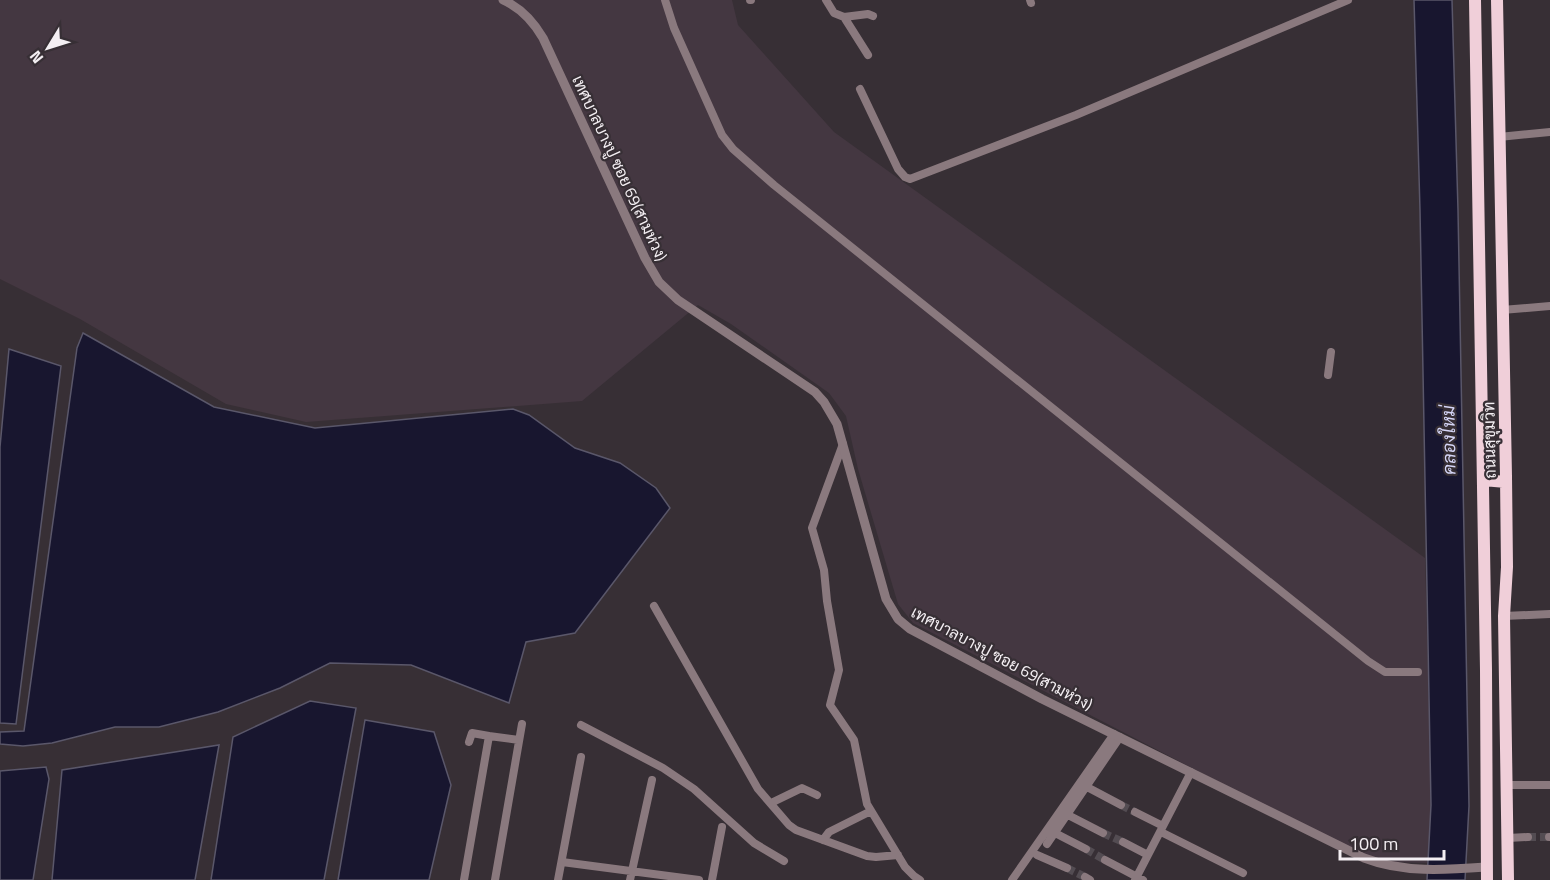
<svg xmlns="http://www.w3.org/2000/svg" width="1550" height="880" viewBox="0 0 1550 880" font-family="'Titillium Web',Sarabun,sans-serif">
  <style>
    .built { fill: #443741 }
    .water { fill: #18162f; stroke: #5a576a; stroke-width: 1.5 }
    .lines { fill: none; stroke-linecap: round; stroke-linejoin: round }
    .minor-tunnel { stroke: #534c52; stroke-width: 8; stroke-dasharray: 8 4; stroke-linecap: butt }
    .minor { stroke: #8a797e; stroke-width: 8 }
    .tertiary { stroke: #8a797e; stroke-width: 9 }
    .trunk { stroke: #f0cfd9; stroke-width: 12 }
    .labels { text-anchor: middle; stroke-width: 4.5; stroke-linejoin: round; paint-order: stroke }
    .street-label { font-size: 16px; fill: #f4eff3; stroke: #372f35 }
    .water-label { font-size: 18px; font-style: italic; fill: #d5d5f7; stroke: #372f35 }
  </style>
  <rect width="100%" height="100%" fill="#372f35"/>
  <path class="built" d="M0,0H732L738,25L834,132L1425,558L1433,863L1387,862L1364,855L1223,784L913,623L898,604L858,469L846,416L829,393L731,324L698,305L582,401L306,422L226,404L80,319L0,279Z"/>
  <path class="water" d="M1414,0H1452L1458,210L1469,806L1465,880H1427L1431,805L1420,210Z
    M83,333L214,407L315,428L513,409L529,415L575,448L620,463L656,488L670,508L575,633L526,642L509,703L411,665L330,663L280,688L218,712L159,727H115L52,743L23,746L0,744V732L24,731L77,348Z
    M9,349L61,366L16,724L0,723V447Z
    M310,701L356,708L324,880H211L233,737Z
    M365,720L434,732L451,785L429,880H338Z
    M219,745L195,880H52L62,770Z
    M46,767L49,779L33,880H0V771Z"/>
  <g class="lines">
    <path class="minor-tunnel" d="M1121,805L1135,812
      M1103,833L1123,842
      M1528,837H1549
      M1086,849L1105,860
      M1067,868L1085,877"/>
    <path class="minor" d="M665,0L674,28L722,135L733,149L774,185L1368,661L1385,672H1418
      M750,0H751
      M826,0L834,13L844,17L868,55
      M1030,0L1031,3
      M844,17L868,14L873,16
      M860,89L898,169L905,177L910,179L1076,115L1348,0
      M1499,137L1550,132
      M1502,310L1550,306
      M1328,375L1331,352
      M843,444L812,528L824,570L827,601L839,670L830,705L854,740L867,804L905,867L914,876L920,880
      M654,606L758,789L789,825L796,830L867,856L876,857L898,855
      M1504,616L1550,614
      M581,725L663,768L694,789L754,843L784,861
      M489,736L519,740
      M1507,785H1550
      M1087,787L1121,805
      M771,803L802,788L817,795
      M1135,812L1163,826
      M1068,815L1103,833
      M1161,832L1243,873
      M1055,833L1086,849
      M1549,837H1550
      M1508,838L1528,837
      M823,840L829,832L871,811
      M1123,842L1148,855
      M1047,844L1120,737
      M1037,855L1067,868
      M1105,860L1143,880
      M562,862L699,880
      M1085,877L1090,880
      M464,880L489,736L472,733L469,742
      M495,880L522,724
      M558,880L581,757
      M630,880L652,780
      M712,880L722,827
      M1012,880L1114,734
      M1135,880L1191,772"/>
    <path class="tertiary" d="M503,0C521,8 533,21 543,38L645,258L659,282L678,300L815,392L824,402L837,424L886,599L898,619L910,629L1042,699L1364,858C1403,873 1445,870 1486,867"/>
    <path class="trunk" d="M1475,0L1486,670L1487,880
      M1497,0L1506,476L1507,567L1504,616L1508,880
      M1483,480L1506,482"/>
  </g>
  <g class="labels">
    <g class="street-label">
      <text transform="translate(620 168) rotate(65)" y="6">เทศบาลบางปู ซอย 69(สามห่วง)</text>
      <text transform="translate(1489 440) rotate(-91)" y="6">ถนนสุขุมวิท</text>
      <text transform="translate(1002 658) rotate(28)" y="6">เทศบาลบางปู ซอย 69(สามห่วง)</text>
    </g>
    <g class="water-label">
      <text transform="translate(1449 440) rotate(-91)" y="6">คลองใหม่</text>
    </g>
  </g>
  <g transform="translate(48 48) rotate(232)" stroke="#372f35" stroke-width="4.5" paint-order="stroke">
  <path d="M0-4.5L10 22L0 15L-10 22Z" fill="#f4eff3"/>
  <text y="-9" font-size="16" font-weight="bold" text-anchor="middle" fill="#f4eff3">N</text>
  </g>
  <path d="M1340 850v9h104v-9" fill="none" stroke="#f4eff3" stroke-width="3"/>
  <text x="1349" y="850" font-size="18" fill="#f4eff3" stroke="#372f35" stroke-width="4.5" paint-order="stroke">100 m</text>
</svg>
